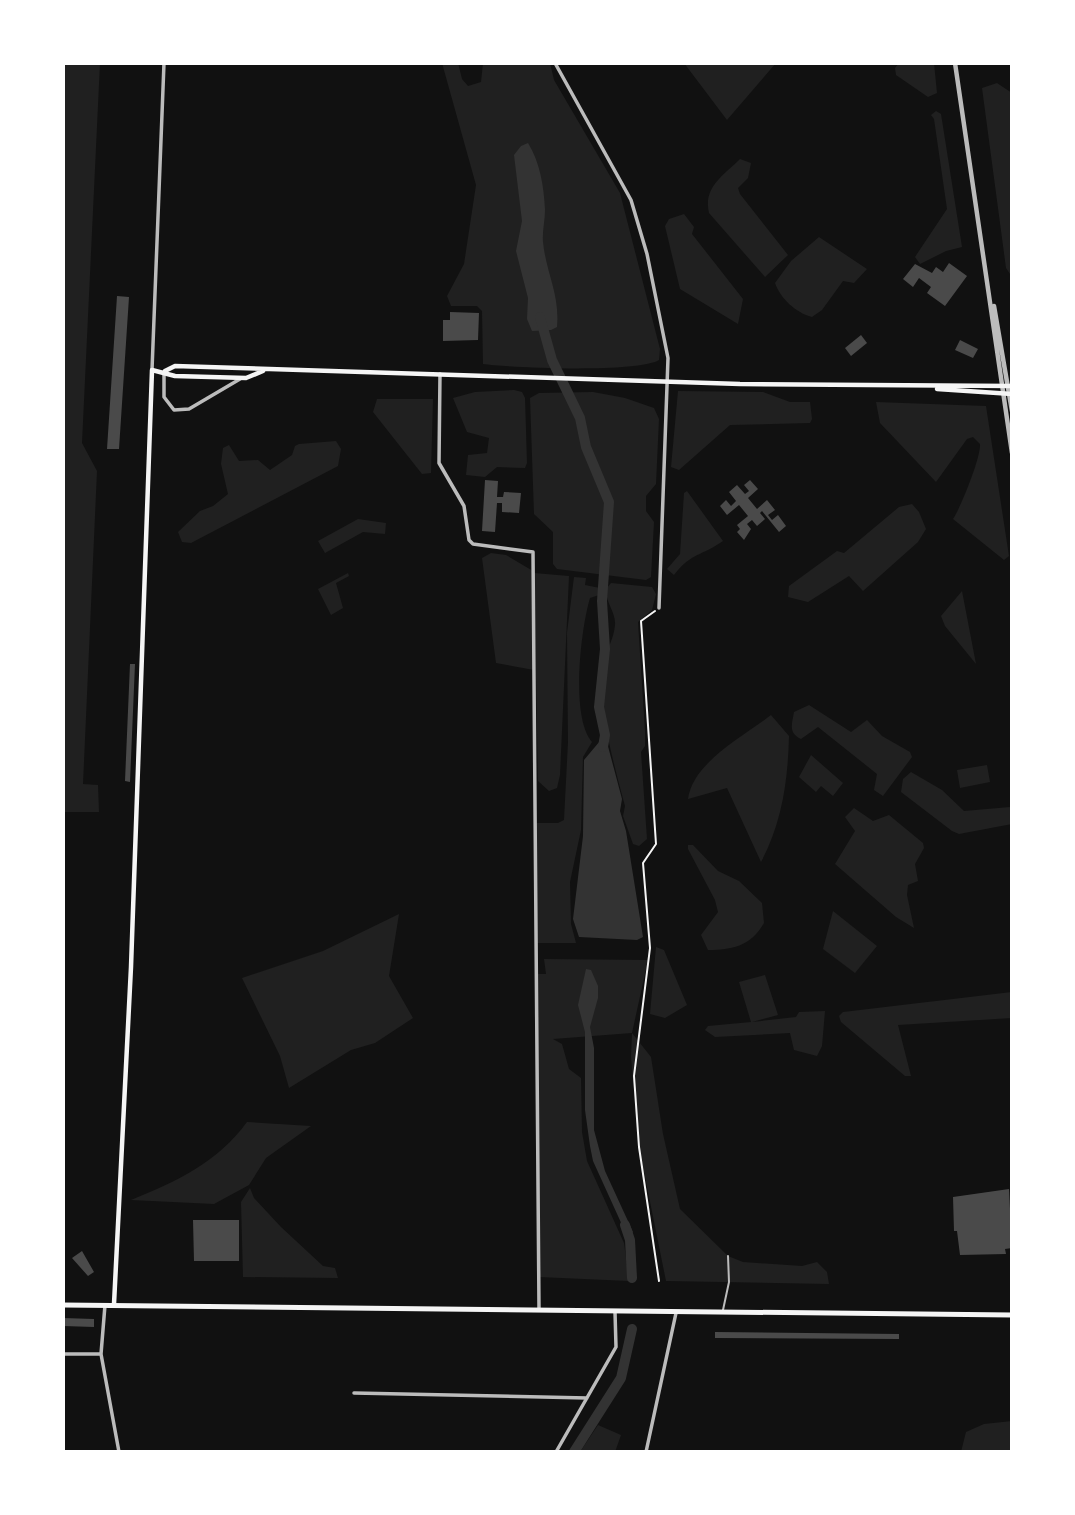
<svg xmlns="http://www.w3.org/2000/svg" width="1075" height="1515" viewBox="0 0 1075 1515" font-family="Inter,sans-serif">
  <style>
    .green { fill: #202020 }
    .water { fill: #333 }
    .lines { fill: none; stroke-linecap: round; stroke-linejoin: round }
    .river { stroke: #333; stroke-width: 10 }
    .building { fill: #4a4a4a }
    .path { stroke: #f5f5f5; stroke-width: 2 }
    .service { stroke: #bcbcbc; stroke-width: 2 }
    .minor { stroke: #bcbcbc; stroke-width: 3.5 }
    .tertiary { stroke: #bcbcbc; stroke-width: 4.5 }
    .secondary { stroke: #f5f5f5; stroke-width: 4.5 }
    .primary { stroke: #f5f5f5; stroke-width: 5 }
  </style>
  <rect width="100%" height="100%" fill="#111"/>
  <path class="green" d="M63,63H100L82,443L97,471L83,784L98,785L99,812H63Z
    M442,63H458L462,79L468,86L481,82L483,63H550L554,80L620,193L660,349L659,360C637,373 514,368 483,364L482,311L477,306H451L447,296L464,264L476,185Z
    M684,63H776L727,120Z
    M899,63H934L937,93L928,97L896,75L895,68Z
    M997,83L1012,93V277L1006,268L982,88Z
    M936,111L941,114L962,247L946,251L920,264L915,257L947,209L934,119L931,115Z
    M740,159L751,163L748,178L738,188L740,194L788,255L765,277L709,213C703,187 723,176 740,159Z
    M684,214L694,227L692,234L743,299L738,324L680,289L665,226L669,219Z
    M819,237L867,269L854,283L843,281L822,310L812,317C796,313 780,298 775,283L791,261Z
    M514,390L522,392L525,398L527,463L525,468L497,467L485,477L466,475L468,455L487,453L489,438L467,432L453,398L475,392Z
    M678,391L763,392L790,402H810L812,419L810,423L730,425L679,470L671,467Z
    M593,392L625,398L654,408L659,419L656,484L646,496V511L654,522L651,577L646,580L557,569L553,564V532L534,514L530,398L539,393Z
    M377,399H433L431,473L422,474L373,412Z
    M876,402L986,406L1009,556L1004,560L953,519C959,511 981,458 980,444L973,437L967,439L936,482L880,423Z
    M336,441L341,449L338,466L191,543L182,542L178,532L200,511L213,506L228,494L221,464L223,448L229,445L239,461L258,460L270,470L292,455L295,446L299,444Z
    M687,491L723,541C702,556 692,552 674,575L667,569L680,554L684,493Z
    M912,504L919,512L926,529L918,542L863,591L849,576L808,602L788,597L789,586L837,551L844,553L899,507Z
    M358,519L386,523L385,534L363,532L325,553L318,541Z
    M491,553L506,555L533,571L534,670L496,663L482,558Z
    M348,573L349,576L336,583L343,608L331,615L318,589Z
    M534,573L569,576L560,775L557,788L549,791L538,781Z
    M574,577L586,578L585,585L600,588L599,595L590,598C581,628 570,717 592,742L583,757L581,830L570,882L571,924L576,943H537L536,823H558L564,820L568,742L567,633Z
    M611,583L652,587L656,594L652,610L638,622L645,731V746L641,752L647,839L639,846L633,844L623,816L625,806C615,768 595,700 604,661C607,649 614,638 615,625C616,612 605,602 606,589Z
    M962,591L976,664L945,626L941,616Z
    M809,705L851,732L867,720L882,736L910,752L912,757L883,796L874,790L877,774L818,727L801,739C788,733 792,724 794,712Z
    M771,715L789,736C788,780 782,823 761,862L727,788L688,799C693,762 743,737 771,715Z
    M811,755L843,783L833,796L821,786L816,792L799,777Z
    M987,765L990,782L960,788L957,770Z
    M911,772L942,790L964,811L1010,807L1012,824L959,834L952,831L901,792L903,779Z
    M854,808L873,821L889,815L923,843L924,848L915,864L918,881L908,885L907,895L914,928L896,917L835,864L855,831L845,817Z
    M693,845L718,871L739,881L762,903L764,923C751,946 732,950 708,950L701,935L718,912L715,900L688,849V845Z
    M833,911L877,946L855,973L823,949Z
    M399,914L389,976L413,1018L375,1043L351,1050L289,1088L280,1056L242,978L323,951Z
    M656,947L664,950L687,1005L665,1018L650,1014Z
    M544,959L648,960L632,1033L651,1057L663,1134L680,1209L728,1256L743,1262L802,1266L817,1262L827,1272L829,1284L666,1281L639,1147L631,1057L632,1033L553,1039L562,1044L569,1069L581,1078L582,1132L587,1161L624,1243L629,1281L539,1277L538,974H546Z
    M765,975L778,1015L752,1022L796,1017L799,1012L825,1011L822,1046L817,1056L794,1050L790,1033L715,1037L705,1030L708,1026L751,1022L739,982Z
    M1012,992V1018L898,1025L911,1076H905L841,1022L839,1016L843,1012Z
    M247,1122L311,1126L266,1158L249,1185L214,1204L131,1200C176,1182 218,1162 247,1122Z
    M250,1188L254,1198L281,1227L323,1266L335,1268L338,1278L243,1277L241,1202Z
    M1012,1421V1452H961L966,1432L984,1424Z
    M598,1425L621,1435L615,1452H580Z"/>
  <path class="water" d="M528,143C540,162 544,187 545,210C545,221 542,232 543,242C546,273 560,294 557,327L551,330L532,331L527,319L528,298L516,251L522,221L514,155L521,146Z
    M605,735L622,799L620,811L626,831L643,937L637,940L579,937L573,919L583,836L584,760Z
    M586,969L591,970L598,986V998L590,1027L594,1048V1130L605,1171L633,1232L628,1238L593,1161L590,1146L585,1110V1032L578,1005Z"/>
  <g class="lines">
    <path class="river" d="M540,317L552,360L580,418L586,447L609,502L602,601L605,649L599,707L605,735L603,747
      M625,1225L630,1240L632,1278
      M574,1452L621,1378L632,1329"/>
  </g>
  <path class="building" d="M949,263L967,276L945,306L927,293L931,287L919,278L913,287L903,279L915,264L932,273L936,267L943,272Z
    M117,296L129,297L119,449H107Z
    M450,312L479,313L478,340L443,341V320H450Z
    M861,335L867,343L851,356L845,348Z
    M960,340L978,349L973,358L955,350Z
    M485,480L498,481L497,497H503L504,492L521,493L519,513L502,512V503H497L495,532L482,531Z
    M750,480L758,489L748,498L757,509L767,500L775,510L768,515L772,520L778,515L786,526L779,532L762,511L760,513L765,519L757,526L752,520L747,524L751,529L744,540L737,532L740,529L737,525L748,516L739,505L727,515L720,506L726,500L731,506L736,501L729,492L737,485L745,494L749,491L744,485Z
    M130,664H135L130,782L125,781Z
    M1009,1189L1012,1248L1005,1249L1006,1254L960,1255L957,1231H954L953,1197Z
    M193,1220H239V1261H194Z
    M82,1251L94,1272L88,1276L72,1258Z
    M63,1318L94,1319V1327L63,1326Z
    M715,1332L899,1334V1339L715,1338Z"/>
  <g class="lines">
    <path class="path" d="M655,611L641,621L656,844L643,863L650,948L634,1076L639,1147L659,1281"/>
    <path class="service" d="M723,1310L729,1282L728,1256"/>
    <path class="minor" d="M555,63L631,200L647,254L668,358L659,608
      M152,370L164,63
      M164,373V397L174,410L189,409L240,379
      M440,374L439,463L464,506L469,540L473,544L533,552L539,1309
      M105,1305L101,1354L119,1452
      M63,1354H101
      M354,1393L587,1398
      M556,1452L616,1347L615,1312
      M646,1452L676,1313"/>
    <path class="tertiary" d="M955,63L1012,453
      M994,306L1012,411"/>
    <path class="secondary" d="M165,371L175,366L740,384L1012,386
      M937,389L1012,394
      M114,1304L131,967L152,370L175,376L246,378L263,371"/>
    <path class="primary" d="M63,1305L1012,1315"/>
  </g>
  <rect width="1075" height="1515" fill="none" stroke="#ffffff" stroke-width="130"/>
</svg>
